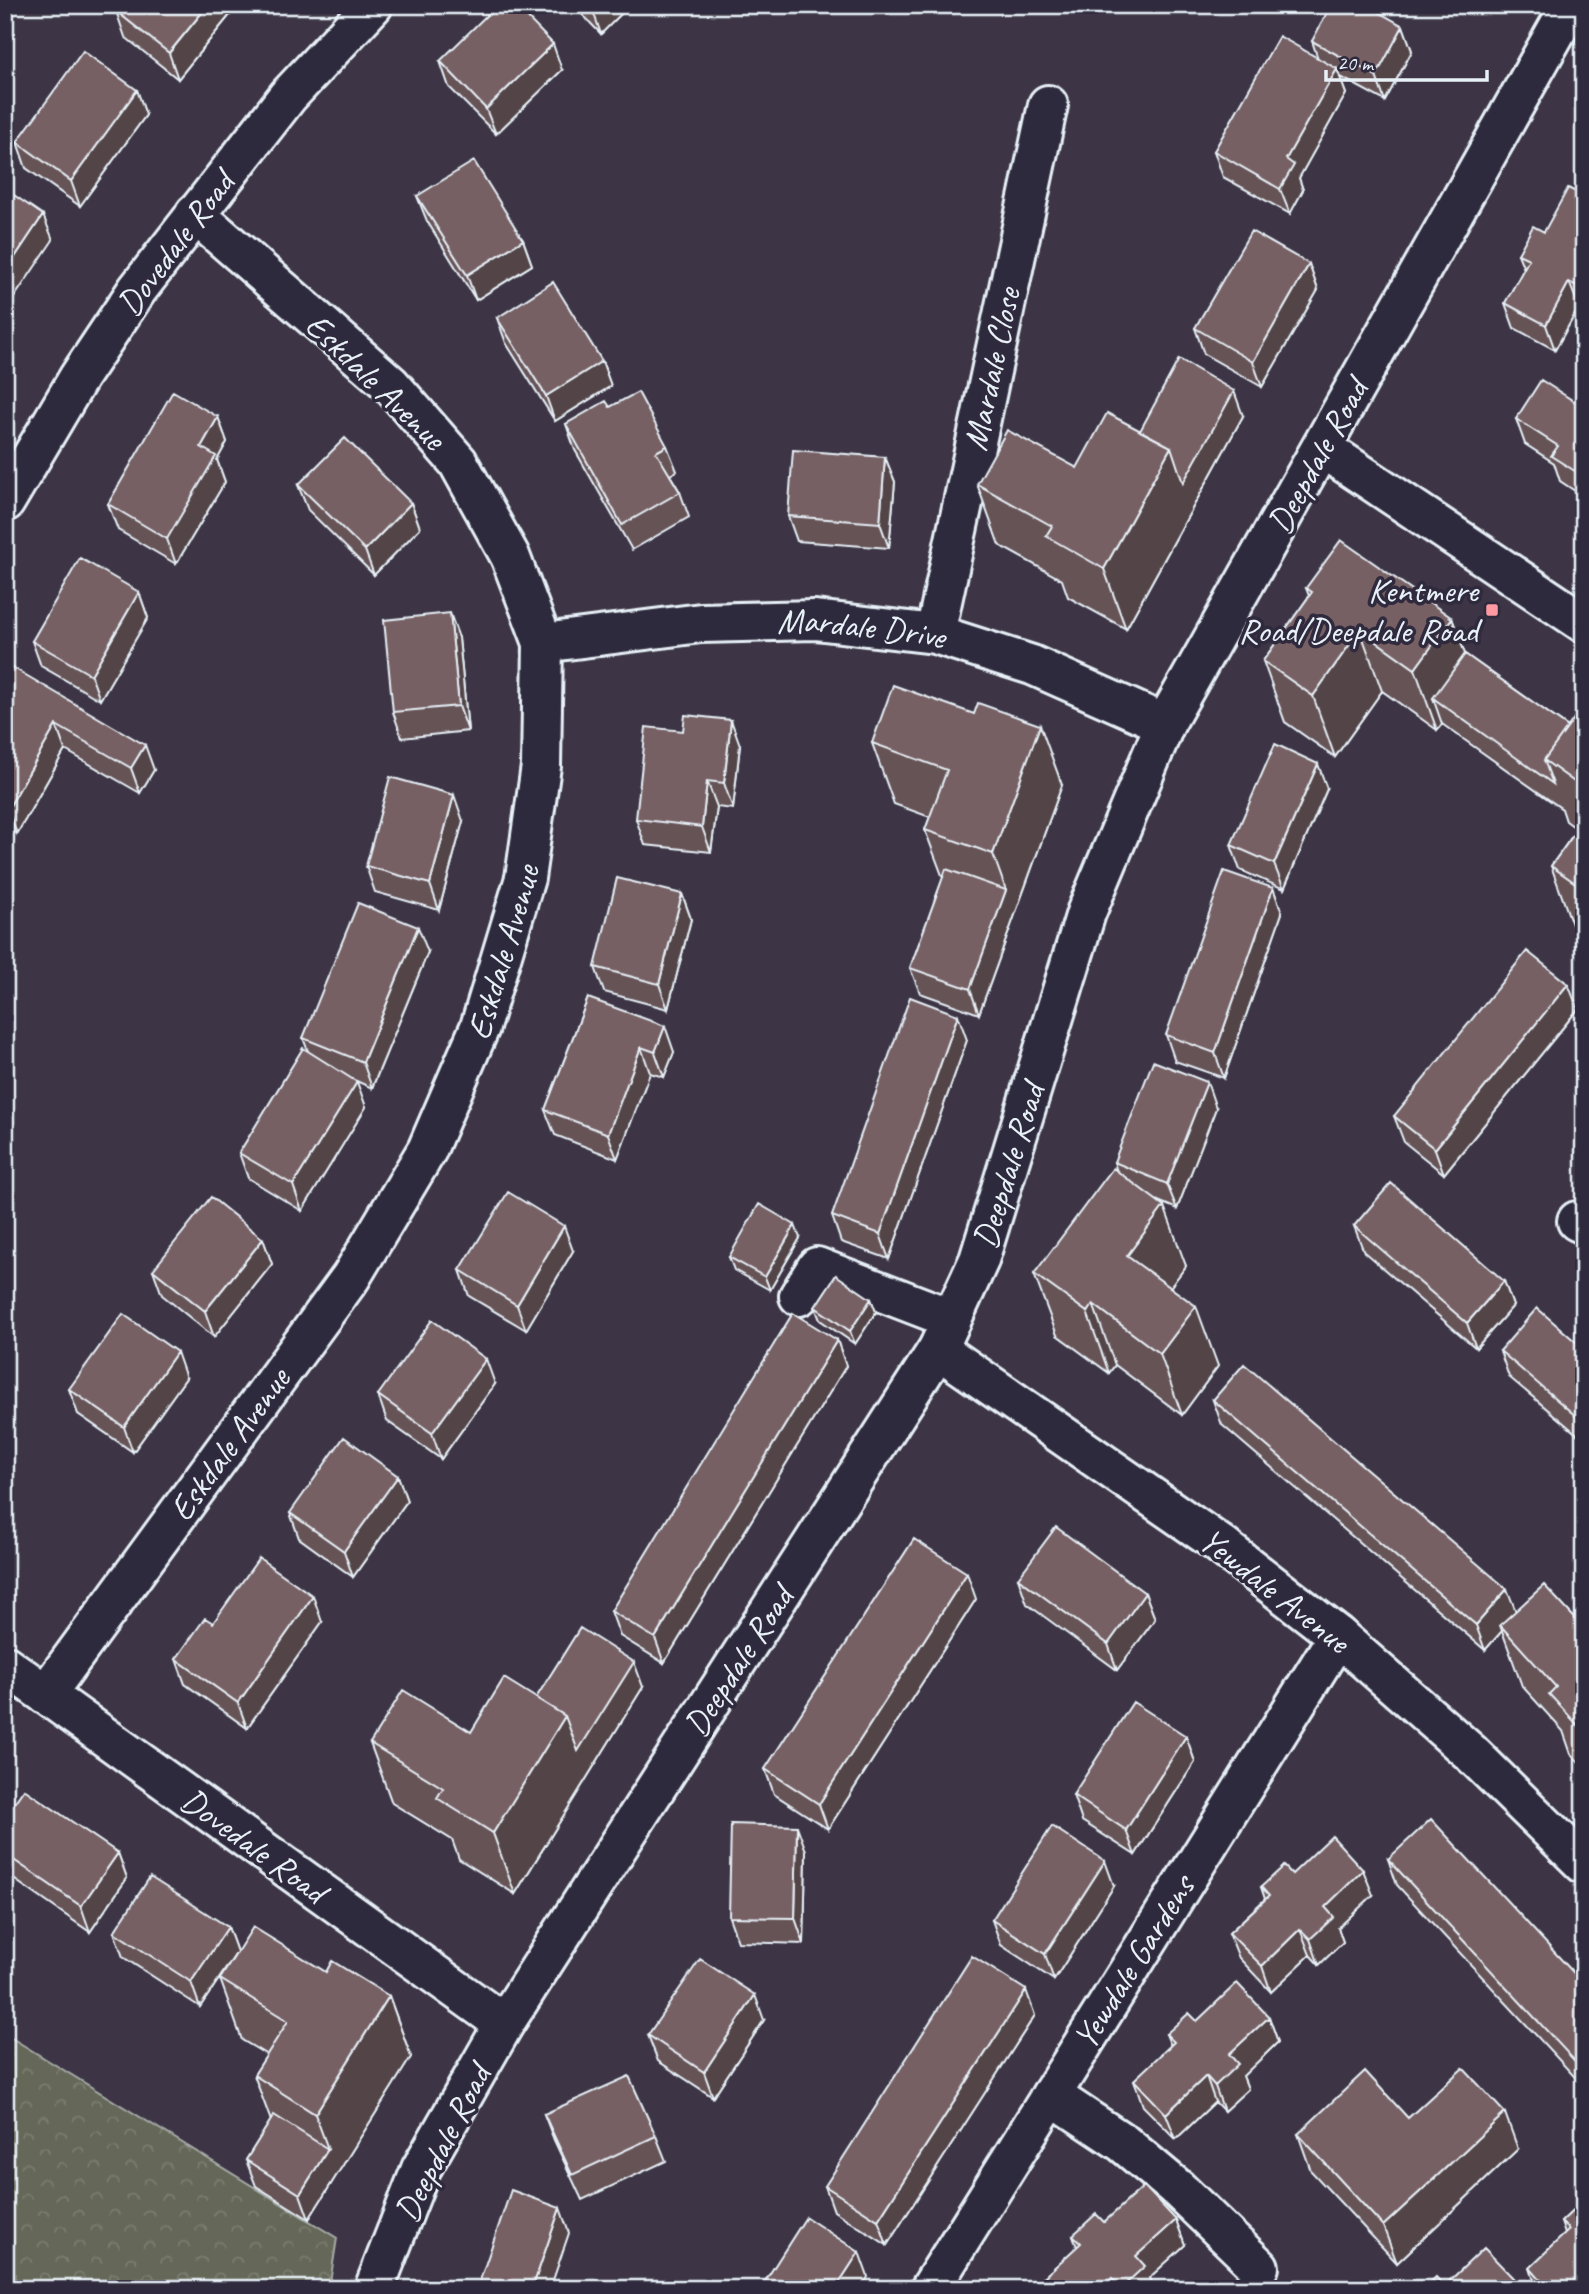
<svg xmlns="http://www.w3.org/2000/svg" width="1589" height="2294" viewBox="0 0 1589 2294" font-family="Caveat,sans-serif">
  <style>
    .forest { fill: url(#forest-crowns); stroke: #a6aca8; stroke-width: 2 }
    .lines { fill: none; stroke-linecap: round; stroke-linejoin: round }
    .minor-casing { stroke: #e8f1f8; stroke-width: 44 }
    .minor { stroke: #2f2a3d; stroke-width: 38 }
    .wall { fill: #665356; stroke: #e8f1f8; stroke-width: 2 }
    .shaded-wall { fill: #534446; stroke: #e8f1f8; stroke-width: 2 }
    .building { fill: #776164; stroke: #e8f1f8; stroke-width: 2 }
    .poi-dot { fill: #ff9aa2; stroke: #2f2a3d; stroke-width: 2.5 }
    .labels { text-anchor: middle; stroke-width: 7; stroke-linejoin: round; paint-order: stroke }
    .street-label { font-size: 35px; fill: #e8f1f8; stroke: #2f2a3d }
    .poi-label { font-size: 35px; fill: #e8f1f8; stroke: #2f2a3d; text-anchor: end }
  </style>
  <defs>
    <pattern id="forest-crowns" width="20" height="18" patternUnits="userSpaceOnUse" patternTransform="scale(1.75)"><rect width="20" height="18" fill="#656758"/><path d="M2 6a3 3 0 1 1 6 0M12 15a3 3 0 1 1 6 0" fill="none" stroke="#7b7d71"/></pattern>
  </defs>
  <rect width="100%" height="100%" fill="#3d3545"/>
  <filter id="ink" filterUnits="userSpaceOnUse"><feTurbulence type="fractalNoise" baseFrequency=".0143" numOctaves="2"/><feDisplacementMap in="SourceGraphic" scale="14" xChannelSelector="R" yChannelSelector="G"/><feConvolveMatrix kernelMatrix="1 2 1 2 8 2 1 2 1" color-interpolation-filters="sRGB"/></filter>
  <g filter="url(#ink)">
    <path class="forest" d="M5,2034L337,2238L329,2289H5Z"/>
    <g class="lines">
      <defs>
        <g id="minor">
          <path d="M1322,448L1584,623"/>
          <path d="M5,502L79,377L137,290L288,96L373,5"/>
          <path d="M935,634L1048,105"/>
          <path id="s1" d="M543,643L701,623L815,620L935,634L1032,665L1165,724"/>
          <path d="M1577,1221L1584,1224"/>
          <path d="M799,1296L817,1267L952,1319"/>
          <path d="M938,1349L1218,1543L1338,1636L1470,1752L1584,1864"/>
          <path d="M5,1665L504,2024"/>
          <path id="s2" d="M46,1694L351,1277L427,1150L480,1027L525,878L541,766L543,643L510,556L458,462L390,384L195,214"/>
          <path d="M1051,2095L1123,2143L1178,2189L1259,2267"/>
          <path id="s3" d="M374,2289L421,2169L504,2024L938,1349L979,1260L1086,913L1165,724L1571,5"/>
          <path d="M930,2289L1338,1636"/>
        </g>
      </defs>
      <use href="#minor" class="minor-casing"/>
      <use href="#minor" class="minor"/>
    </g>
    <path class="wall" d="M238,5L178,79L125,37L116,11Z
      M573,5H630L601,34Z
      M1403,26L1412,51L1385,101L1339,76L1346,94L1299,178L1303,190L1290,214L1223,177L1214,151L1318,59L1312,41Z
      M440,61L562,70L496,134L449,87Z
      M137,90L146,115L80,206L26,168L17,142Z
      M417,196L523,240L532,265L476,300L427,221Z
      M1584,196V310L1579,307L1555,350L1514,328L1505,303L1524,269L1518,254Z
      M1309,264L1318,290L1262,387L1204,354L1195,328Z
      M497,318L602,361L611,386L555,421L506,343Z
      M1584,405V497L1560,481L1554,463L1525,444L1516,419L1583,407Z
      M610,407L667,446L677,471L670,475L680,492L689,517L632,550L575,450L566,424Z
      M1243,416L1126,629L1068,597L1062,580L999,545L977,484L1077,468L1140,431Z
      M218,417L227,442L217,460L225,482L176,564L118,530L108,504Z
      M885,457L895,482L889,548L797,541L788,516Z
      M298,485L411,503L420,528L374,575L308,510Z
      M1306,588L1452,618L1465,654L1568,727L1584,712V934L1573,927L1551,866L1577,829L1566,821L1562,809L1442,724L1437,730L1382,691L1335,757L1285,722L1263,661L1309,596Z
      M139,592L148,618L100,700L41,666L32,641Z
      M459,638L468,731L402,738L393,712Z
      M5,678L154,770L140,793L65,750L17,834L5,827Z
      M872,743L1062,785L979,1014L920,993L910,968L943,878L925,830L930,817L894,804Z
      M740,745L733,809L717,807L711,852L645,845L636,819Z
      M1327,789L1284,889L1240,870L1231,845Z
      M463,821L439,910L375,892L366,866Z
      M1273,888L1282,913L1224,1078L1175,1061L1166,1035Z
      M682,894L691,919L668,1009L604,992L595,967Z
      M428,952L372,1088L354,1080L366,1107L302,1211L248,1178L239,1153L308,1051L303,1038Z
      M588,998L674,1052L664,1077L650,1073L617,1159L555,1135L545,1110Z
      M1578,1009L1444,1174L1404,1142L1394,1116Z
      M967,1040L889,1259L841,1242L832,1216Z
      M1216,1108L1177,1209L1158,1201L1186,1266L1170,1287L1218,1366L1182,1415L1115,1365L1109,1373L1057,1335L1034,1274L1117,1172L1114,1162Z
      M1354,1226L1504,1281L1513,1306L1476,1348L1364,1252Z
      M800,1238L770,1290L734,1270L729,1257Z
      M263,1239L272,1264L214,1337L162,1295L153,1270Z
      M573,1251L526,1330L469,1296L460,1270Z
      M871,1299L876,1312L855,1344L820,1320L815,1307Z
      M837,1340L846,1366L664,1663L620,1636L611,1611Z
      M1584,1349V1440L1509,1377L1500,1351Z
      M186,1378L133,1452L78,1414L69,1389Z
      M495,1384L441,1459L387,1421L378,1395Z
      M1213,1400L1516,1611L1584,1628V1768L1571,1754L1563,1731L1522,1686L1502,1631L1485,1650L1222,1425Z
      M398,1476L407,1501L353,1577L299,1538L290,1513Z
      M1018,1578L1145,1593L1155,1619L1117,1670L1027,1604Z
      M976,1599L828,1829L774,1794L765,1769Z
      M322,1622L247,1728L185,1684L176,1659L213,1623Z
      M643,1687L515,1894L459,1859L452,1840L392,1803L370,1743L471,1732L536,1698Z
      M1186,1736L1195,1762L1135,1855L1082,1821L1073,1795Z
      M5,1816L118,1853L127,1878L90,1932L5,1873Z
      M806,1851L804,1944L738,1942L729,1917Z
      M1388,1859L1584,1984V2087L1397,1885Z
      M1292,1874L1373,1895L1338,1928L1343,1942L1319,1965L1310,1955L1271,1992L1239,1958L1229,1933L1265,1899L1261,1887Z
      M1114,1886L1054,1980L1001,1945L992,1920Z
      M228,1927L237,1952L200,2007L123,1957L114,1932Z
      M326,1972L389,1996L411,2057L309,2219L256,2186L246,2160L271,2121L254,2075L267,2055L242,2040L220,1979Z
      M1035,2015L887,2245L834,2211L825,2186Z
      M1269,2017L1278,2042L1243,2076L1248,2089L1224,2111L1215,2102L1176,2139L1143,2106L1134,2080L1171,2046L1166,2034L1197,2021Z
      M764,2020L713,2097L658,2061L648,2035Z
      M544,2114L656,2136L666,2161L582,2200L554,2140Z
      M1408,2118L1518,2149L1397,2263L1311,2171L1298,2134Z
      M1584,2200V2289H1537L1530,2267L1565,2234L1561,2222Z
      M1176,2220L1185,2245L1149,2278L1153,2289H1031L1077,2247L1073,2235L1104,2222Z"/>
    <path class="shaded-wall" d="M208,5H238L178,79L169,53Z
      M595,5H630L601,34L592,8Z
      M1403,26L1412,51L1385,101L1376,76Z
      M553,44L562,70L496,134L486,109Z
      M1337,69L1346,94L1299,178L1303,190L1290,214L1280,189L1286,159Z
      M137,90L146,115L80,206L71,181Z
      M43,215L53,240L5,311V272Z
      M523,240L532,265L476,300L467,275Z
      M1309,264L1318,290L1262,387L1253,362Z
      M1569,282L1579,307L1555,350L1546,325Z
      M602,361L611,386L555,421L546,396Z
      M1234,391L1243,416L1126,629L1104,569L1171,447Z
      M218,417L227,442L217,460L225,482L176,564L167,539L201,447Z
      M885,457L895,482L889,548L880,523Z
      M1584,464V490L1578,473Z
      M411,503L420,528L374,575L365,550Z
      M139,592L148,618L100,700L91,675Z
      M450,613L459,638L468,731L459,706Z
      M1452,618L1474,679L1433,698L1442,724L1437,730L1415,669Z
      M1360,630L1382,691L1335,757L1313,696Z
      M731,720L740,745L733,809L724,783Z
      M56,725L65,750L17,834L8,809Z
      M1040,725L1062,785L979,1014L970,989L1006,890L993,854Z
      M145,745L154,770L140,793L131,768Z
      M1318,764L1327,789L1284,889L1274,864Z
      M707,781L717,807L711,852L702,827Z
      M454,795L463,821L439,910L430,884Z
      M1273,888L1282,913L1224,1078L1215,1053Z
      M682,894L691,919L668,1009L659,984Z
      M418,927L428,952L372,1088L363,1062Z
      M1568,984L1578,1009L1444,1174L1435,1149Z
      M958,1015L967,1040L889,1259L880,1234Z
      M665,1026L674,1052L664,1077L655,1052Z
      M641,1047L650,1073L617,1159L608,1134Z
      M357,1082L366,1107L302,1211L293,1185Z
      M1207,1082L1216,1108L1177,1209L1167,1184Z
      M1164,1206L1186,1266L1149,1316L1127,1256Z
      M795,1225L800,1238L770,1290L765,1277Z
      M564,1226L573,1251L526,1330L517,1305Z
      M263,1239L272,1264L214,1337L205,1311Z
      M1504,1281L1513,1306L1476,1348L1467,1323Z
      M871,1299L876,1312L855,1344L850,1331Z
      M1093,1304L1115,1365L1109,1373L1087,1312Z
      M1196,1306L1218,1366L1182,1415L1160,1354Z
      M837,1340L846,1366L664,1663L655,1638Z
      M177,1352L186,1378L133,1452L124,1427Z
      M486,1359L495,1384L441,1459L432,1433Z
      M398,1476L407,1501L353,1577L344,1551Z
      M967,1573L976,1599L828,1829L819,1804Z
      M1507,1589L1517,1614L1500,1625L1502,1631L1485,1650L1476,1625Z
      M1145,1593L1155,1619L1117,1670L1108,1644Z
      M313,1596L322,1622L247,1728L238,1703Z
      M634,1662L643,1687L515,1894L493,1833L565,1716Z
      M1186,1736L1195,1762L1135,1855L1126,1830Z
      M797,1826L806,1851L804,1944L795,1918Z
      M118,1853L127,1878L90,1932L81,1906Z
      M1105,1861L1114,1886L1054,1980L1045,1954Z
      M1363,1870L1373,1895L1338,1928L1343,1942L1319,1965L1310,1939L1325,1907Z
      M228,1927L237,1952L200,2007L191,1982Z
      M1300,1929L1310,1955L1271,1992L1262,1966Z
      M1026,1990L1035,2015L887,2245L878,2220Z
      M755,1995L764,2020L713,2097L704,2072Z
      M389,1996L411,2057L309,2219L300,2194L328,2149L315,2114Z
      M1269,2017L1278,2042L1243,2076L1248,2089L1224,2111L1215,2086L1229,2054Z
      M1206,2076L1215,2102L1176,2139L1166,2114Z
      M1505,2113L1518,2149L1397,2263L1383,2226Z
      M560,2208L569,2233L550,2289H532Z
      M1176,2220L1185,2245L1149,2278L1153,2289H1121L1136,2256Z
      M859,2252L868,2277L861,2289H835Z
      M1112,2278L1116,2289H1099Z
      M1584,2280V2289H1575Z
      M1516,2281L1518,2289H1508Z"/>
    <path class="building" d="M121,5H208L169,53L116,11Z
      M497,5H515L553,44L486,109L440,61Z
      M1331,5H1366L1403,26L1376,76L1312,41Z
      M1279,36L1337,69L1286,159L1294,165L1280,189L1214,151Z
      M83,51L137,90L71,181L17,142Z
      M474,161L523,240L467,275L417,196Z
      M1568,188L1584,196V283L1581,288L1569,282L1546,325L1505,303L1529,259L1518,254L1533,226L1544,232Z
      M5,189L43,215L5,272Z
      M1251,231L1309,264L1253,362L1195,328Z
      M553,282L602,361L546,396L497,318Z
      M1179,359L1234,391L1183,483L1171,447L1140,431Z
      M1541,380L1583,407L1584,405V464L1578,473L1551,456L1558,446L1516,419Z
      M173,391L218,417L201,447L216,456L167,539L108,504Z
      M638,392L667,446L656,452L680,492L622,525L566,424L606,401L610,407Z
      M1107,413L1171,447L1104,569L1046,536L1052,526L977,484L1007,430L1077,468Z
      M345,438L411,503L365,550L298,485Z
      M793,450L885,457L880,523L788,516Z
      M1341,540L1452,618L1415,669L1360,630L1313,696L1263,661L1312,592L1306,588Z
      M80,558L139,592L91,675L32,641Z
      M450,613L459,706L393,712L384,620Z
      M1465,654L1568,727L1544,760L1553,784L1433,698Z
      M12,667L145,745L131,768L56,725L8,809L5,807V678Z
      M893,685L974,714L978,703L1040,725L993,854L925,830L947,770L872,743Z
      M1580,710L1584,712V789L1544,760Z
      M685,715L731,720L724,783L707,781L702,827L636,819L646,727L683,731Z
      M1275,744L1318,764L1274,864L1231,845Z
      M390,777L454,795L430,884L366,866Z
      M1584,820V889L1551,866Z
      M946,869L1006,890L970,989L910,968Z
      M1224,871L1273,888L1215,1053L1166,1035Z
      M617,878L682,894L659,984L595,967Z
      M358,903L418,927L363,1062L303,1038Z
      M1527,951L1568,984L1435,1149L1394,1116Z
      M910,997L958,1015L880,1234L832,1216Z
      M588,998L665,1026L655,1052L641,1047L608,1134L545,1110Z
      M303,1048L357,1082L293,1185L239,1153Z
      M1153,1061L1207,1082L1167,1184L1114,1162Z
      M1113,1168L1164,1206L1127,1256L1196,1306L1160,1354L1093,1304L1087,1312L1034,1274Z
      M1391,1183L1504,1281L1467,1323L1354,1226Z
      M508,1192L564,1226L517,1305L460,1270Z
      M211,1197L263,1239L205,1311L153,1270Z
      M759,1204L795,1225L765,1277L729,1257Z
      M836,1275L871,1299L850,1331L815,1307Z
      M1537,1308L1584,1349V1423L1500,1351Z
      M793,1313L837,1340L655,1638L611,1611Z
      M123,1314L177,1352L124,1427L69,1389Z
      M432,1320L486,1359L432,1433L378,1395Z
      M1244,1364L1507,1589L1476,1625L1213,1400Z
      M344,1437L398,1476L344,1551L290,1513Z
      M1056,1527L1145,1593L1108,1644L1018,1578Z
      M914,1539L967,1573L819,1804L765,1769Z
      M259,1558L313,1596L238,1703L176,1659L205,1618L213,1623Z
      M1544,1585L1584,1628V1732L1549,1694L1556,1687L1500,1625Z
      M580,1628L634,1662L578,1751L565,1716L536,1698Z
      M504,1678L565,1716L493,1833L437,1798L443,1788L370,1743L403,1690L471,1732Z
      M1133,1702L1186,1736L1126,1830L1073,1795Z
      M24,1789L118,1853L81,1906L5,1854V1816Z
      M1431,1819L1584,1984V2071L1388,1859Z
      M731,1824L797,1826L795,1918L729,1917Z
      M1052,1826L1105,1861L1045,1954L992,1920Z
      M1332,1836L1363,1870L1325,1907L1334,1917L1310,1939L1300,1929L1262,1966L1229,1933L1269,1896L1261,1887L1284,1866L1292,1874Z
      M150,1877L228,1927L191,1982L114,1932Z
      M253,1927L326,1972L332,1961L389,1996L315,2114L254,2075L288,2021L220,1979Z
      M972,1956L1026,1990L878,2220L825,2186Z
      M700,1959L755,1995L704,2072L648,2035Z
      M1237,1983L1269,2017L1229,2054L1238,2064L1215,2086L1206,2076L1166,2114L1134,2080L1174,2042L1166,2034L1177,2024L1189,2013L1197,2021Z
      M1463,2068L1505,2113L1383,2226L1298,2134L1365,2071L1408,2118Z
      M629,2076L656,2136L572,2175L544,2114Z
      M274,2115L328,2149L300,2194L246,2160Z
      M1144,2186L1176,2220L1136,2256L1145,2266L1121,2288L1112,2278L1099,2289H1031L1081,2243L1073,2235L1096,2214L1104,2222Z
      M511,2190L560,2208L532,2289H477Z
      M1584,2200V2280L1575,2289H1549L1530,2267L1569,2230L1561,2222Z
      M806,2217L859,2252L835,2289H760Z
      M1484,2248L1516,2281L1508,2289H1423L1436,2277L1444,2286Z"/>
  </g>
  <rect class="poi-dot" x="1485" y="603" width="14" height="14" rx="3.5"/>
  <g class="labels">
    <g class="street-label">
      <text transform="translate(175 243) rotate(-53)" y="12">Dovedale Road</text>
      <text transform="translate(991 369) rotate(-78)" y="12">Mardale Close</text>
      <text transform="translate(376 381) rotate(44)" y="12">Eskdale Avenue</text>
      <text transform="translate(1317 456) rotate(-61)" y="12">Deepdale Road</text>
      <text dy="12" stroke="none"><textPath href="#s1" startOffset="320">Mardale Drive</textPath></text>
      <text dy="12" stroke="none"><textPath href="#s2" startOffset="877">Eskdale Avenue</textPath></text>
      <text dy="12" stroke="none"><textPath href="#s3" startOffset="1295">Deepdale Road</textPath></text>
      <text transform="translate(229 1444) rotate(-54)" y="12">Eskdale Avenue</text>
      <text transform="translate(1275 1590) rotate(38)" y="12">Yewdale Avenue</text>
      <text transform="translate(738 1661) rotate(-57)" y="12">Deepdale Road</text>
      <text transform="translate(254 1845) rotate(36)" y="12">Dovedale Road</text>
      <text transform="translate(1133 1962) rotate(-58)" y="12">Yewdale Gardens</text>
      <text transform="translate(442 2143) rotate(-63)" y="12">Deepdale Road</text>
    </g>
    <g class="poi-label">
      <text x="1478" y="602">Kentmere<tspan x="1478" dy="40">Road/Deepdale Road</tspan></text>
    </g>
  </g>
  <rect width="1589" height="2294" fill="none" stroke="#2f2a3d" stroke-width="28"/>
  <rect x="14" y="14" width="1561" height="2266" fill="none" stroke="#e8f1f8" stroke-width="2.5" filter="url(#ink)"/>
  <path d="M1326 70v10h161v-10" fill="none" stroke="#e8f1f8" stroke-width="3.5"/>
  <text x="1337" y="70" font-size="21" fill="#e8f1f8" stroke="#2f2a3d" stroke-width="5" paint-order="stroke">20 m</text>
</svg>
